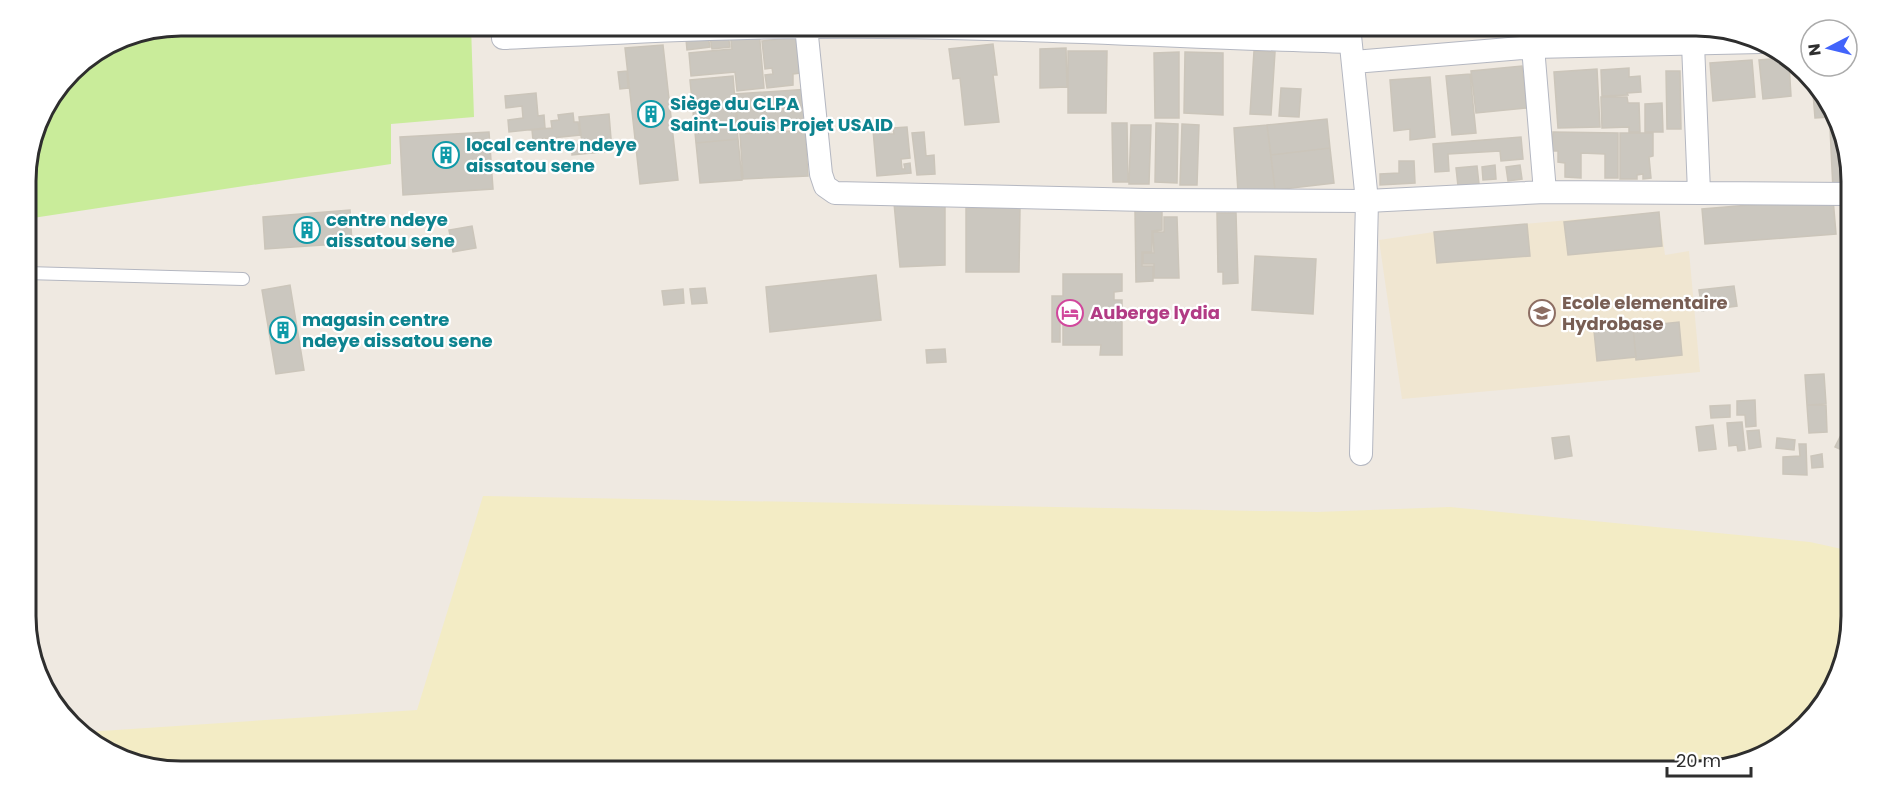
<svg xmlns="http://www.w3.org/2000/svg" width="1877" height="797" viewBox="0 0 1877 797" font-family="Poppins,sans-serif">
  <style>
    .education { fill: #f0e6d1 }
    .sand { fill: #f3ecc5 }
    .pitch { fill: #c9ec9a }
    .building { fill: #cbc7bf; stroke: #cbc5ba; stroke-width: 1.5 }
    .lines { fill: none; stroke-linecap: round; stroke-linejoin: round }
    .service-casing { stroke: #b4b7c1; stroke-width: 14 }
    .minor-casing { stroke: #b4b7c1; stroke-width: 24 }
    .service { stroke: #fff; stroke-width: 12 }
    .minor { stroke: #fff; stroke-width: 22 }
    .labels { text-anchor: middle; stroke-width: 4.5; stroke-linejoin: round; paint-order: stroke }
    .culture-label { font-size: 18px; font-weight: bold; fill: #0d838f; stroke: #fff; text-anchor: start }
    .education-label { font-size: 18px; font-weight: bold; fill: #785e54; stroke: #fff; text-anchor: start }
    .hotel-label { font-size: 18px; font-weight: bold; fill: #b23c85; stroke: #fff; text-anchor: start }
    .rim { fill: none; stroke: #2e2e2e; stroke-width: 3 }
  </style>
  <rect width="100%" height="100%" fill="#efe9e1"/>
  <path class="education" d="M1659,212L1665,255L1689,251L1700,372L1402,399L1379,240L1434,232Z"/>
  <path class="sand" d="M483,496L1317,512L1450,507L1810,542L1851,551V616L1840,675L1783,745L1706,771H181L122,760L86,732L417,710Z"/>
  <path class="pitch" d="M181,26H471L474,117L391,124V164L26,219V170L42,112L78,64L122,37Z"/>
  <path class="building" d="M1228,26H1334L1228,30Z
    M1376,26H1424V30L1377,34Z
    M1470,26H1510V34H1470Z
    M1555,26H1590V29L1555,31Z
    M1600,26H1638L1639,31L1600,32Z
    M1682,26H1696L1730,32L1683,35Z
    M759,30L764,88L737,91L735,72L691,76L689,53L732,49L730,33Z
    M728,34L730,47L712,49L710,37Z
    M708,36L710,47L687,50L686,39Z
    M797,37L800,73L793,74V85L767,88L765,75L773,74L772,68L765,69L762,41Z
    M993,44L997,75H993L999,122L965,125L960,78L953,79L949,49Z
    M663,45L678,180L640,184L625,48Z
    M1066,48L1067,87L1040,88V49Z
    M1068,51H1107L1106,113H1068Z
    M1254,51L1275,52L1271,115L1250,114Z
    M1179,52V118H1155L1154,53Z
    M1185,52L1223,53V115L1184,113Z
    M1783,58L1789,63L1791,96L1763,99L1759,60Z
    M1752,60L1755,97L1713,101L1710,63Z
    M1522,66L1527,108L1476,113L1471,71Z
    M1629,68V77L1640,76L1641,92L1627,93L1628,95L1602,96L1601,70Z
    M1597,69L1600,127L1558,128L1554,72Z
    M627,71L628,88L620,89L618,72Z
    M1666,71H1680L1681,129H1667Z
    M1470,74L1476,133L1452,135L1446,76Z
    M733,76L738,139L696,143L690,80Z
    M1430,77L1435,137L1410,140V129L1394,131L1390,80Z
    M1812,81L1819,86L1831,117L1815,118Z
    M1281,88L1301,89L1299,117L1279,116Z
    M810,89L813,126L738,131L735,94Z
    M536,93L538,116L544,115L545,128L509,132L508,120L523,118L522,106L506,108L505,96Z
    M1601,97H1627L1628,103H1639L1640,132H1629V127L1602,128Z
    M1662,103L1663,132H1645V104Z
    M573,113L574,122H578L580,135L533,140L532,130L552,128L551,121L559,120L558,115Z
    M609,114L612,151L572,155V145L582,144L579,117Z
    M1327,119L1330,148L1271,155L1267,125Z
    M1112,123H1127L1128,182H1113Z
    M1156,123L1178,124L1177,183L1155,182Z
    M1182,124L1199,125L1197,185H1180Z
    M1131,125H1151L1149,184H1129Z
    M1267,125L1275,190L1238,192L1234,128Z
    M907,127L910,158L901,159L902,169H905L904,164L910,163L911,173L877,176L873,130L888,128L889,134H894L893,128Z
    M1830,128H1836L1850,160V188L1833,190Z
    M805,130L808,176L743,179L740,134Z
    M489,132L493,189L403,195L400,137Z
    M924,132L926,156L934,155L935,174L917,175L912,133Z
    M1553,132L1618,133V178H1605V154L1581,153V178L1565,177V163L1558,162V151H1552Z
    M1620,133H1653V156L1649,157L1651,178L1643,179V174L1637,175V179H1620Z
    M1521,137L1523,159L1501,161L1500,151L1448,154L1449,171L1435,172L1433,144Z
    M738,139L742,180L700,183L696,143Z
    M1330,148L1334,183L1275,190L1271,155Z
    M1399,161H1414L1415,183L1380,185V174L1399,173Z
    M1495,165L1496,179L1483,180L1482,167Z
    M1520,165L1522,179L1508,181L1506,167Z
    M1477,166L1479,184L1458,186L1456,168Z
    M1833,198L1836,234L1705,244L1702,209Z
    M894,203L945,204V265L900,267Z
    M966,208H1020L1019,272H966Z
    M350,210L352,243L265,249L263,217Z
    M1162,210V230L1152,231V252H1142V266H1153V281L1136,282L1135,211Z
    M1659,212L1662,246L1568,255L1564,222Z
    M1217,213H1236L1238,283L1223,284V272H1218Z
    M1164,217H1177L1179,278H1154V264H1143V253H1154L1153,232H1164Z
    M1527,224L1530,256L1437,263L1434,232Z
    M472,226L476,248L453,252L449,230Z
    M1255,256L1316,259L1313,314L1252,310Z
    M1063,274H1122V291L1114,292V300H1122V312H1095V317H1122V355H1100L1101,345H1063V303H1060V342H1052V296H1063Z
    M876,275L881,320L770,332L766,287Z
    M290,285L304,370L276,374L262,290Z
    M1734,286L1737,306L1702,311L1699,290Z
    M705,288L707,303L692,304L690,289Z
    M683,289L684,303L664,305L662,291Z
    M1679,322L1682,355L1636,360L1633,327Z
    M1633,327L1636,357L1597,361L1594,331Z
    M945,349L946,362L927,363L926,350Z
    M1824,374L1826,404L1807,405L1805,375Z
    M1755,400L1756,426L1746,427L1745,415H1737V401Z
    M1730,405V417L1711,418L1710,406Z
    M1807,405H1826L1827,432L1809,433Z
    M1742,422L1745,450L1738,451L1737,445L1729,446L1727,423Z
    M1713,425L1716,449L1699,451L1696,427Z
    M1759,430L1761,447L1749,449L1747,431Z
    M1841,435L1851,440V454L1835,447Z
    M1569,436L1572,456L1555,459L1552,438Z
    M1777,438L1795,440L1794,450L1776,448Z
    M1799,444H1806L1807,475L1783,474V457L1800,456Z
    M1822,454L1823,467L1812,468L1811,456Z"/>
  <g class="lines">
    <defs>
      <path id="service" d="M26,273L243,279"/>
      <path id="minor" d="M806,26L821,174L825,186L835,193L1146,200L1367,201L1545,192L1850,194
        M1349,26L1367,201L1361,454
        M503,38C604,34 705,27 806,27C988,25 1169,37 1350,42
        M1693,44L1699,192
        M1533,47L1545,192
        M1354,62L1533,47L1761,42"/>
    </defs>
    <use href="#service" class="service-casing"/>
    <use href="#minor" class="minor-casing"/>
    <use href="#service" class="service"/>
    <use href="#minor" class="minor"/>
  </g>
  <defs>
    <symbol id="building-ring" viewBox="-11 -11 22 22"><circle r="9.5" fill="#fff" stroke="#0f9aa8" stroke-width="1.5"/><path d="M-4-6H4V6H1V3H-1V6H-4ZM-2.5-4.3h1.7v1.8h-1.7ZM.8-4.3h1.7v1.8H.8ZM-2.5-1h1.7V.8h-1.7ZM.8-1h1.7V.8H.8Z" fill="#0f9aa8"/></symbol>
    <symbol id="hotel-ring" viewBox="-11 -11 22 22"><circle r="9.5" fill="#fff" stroke="#d1479c" stroke-width="1.5"/><path d="M-6-4.5h1.5V1H6V5H4.5V3h-9V5H-6ZM-4 0a1.8 1.8 0 1 1 3.6 0ZM.5 0V-2.5h3Q6-2.5 6 0Z" fill="#d1479c"/></symbol>
    <symbol id="school-ring" viewBox="-11 -11 22 22"><circle r="9.5" fill="#fff" stroke="#8d6e63" stroke-width="1.5"/><path d="M0-5L7-2L0 1L-7-2ZM-4 1L0 2.5L4 1V4Q0 6-4 4Z" fill="#8d6e63"/></symbol>
  </defs>
  <g fill-rule="evenodd">
    <use href="#building-ring" x="636" y="99" width="30" height="30"/>
    <use href="#building-ring" x="431" y="140" width="30" height="30"/>
    <use href="#building-ring" x="292" y="215" width="30" height="30"/>
    <use href="#hotel-ring" x="1055" y="298" width="30" height="30"/>
    <use href="#school-ring" x="1527" y="298" width="30" height="30"/>
    <use href="#building-ring" x="268" y="315" width="30" height="30"/>
  </g>
  <g class="labels">
    <g class="culture-label">
      <text x="670" y="110">Siège du CLPA<tspan x="670" dy="21">Saint-Louis Projet USAID</tspan></text>
      <text x="466" y="151">local centre ndeye<tspan x="466" dy="21">aissatou sene</tspan></text>
      <text x="326" y="226">centre ndeye<tspan x="326" dy="21">aissatou sene</tspan></text>
      <text x="302" y="326">magasin centre<tspan x="302" dy="21">ndeye aissatou sene</tspan></text>
    </g>
    <g class="education-label">
      <text x="1562" y="309">Ecole elementaire<tspan x="1562" dy="21">Hydrobase</tspan></text>
    </g>
    <g class="hotel-label">
      <text x="1090" y="319">Auberge lydia</text>
    </g>
  </g>
  <path d="M0 0H1877V797H0ZM181 36H1696A145 145 0 0 1 1841 181V616A145 145 0 0 1 1696 761H181A145 145 0 0 1 36 616V181A145 145 0 0 1 181 36Z" fill="#fff" fill-rule="evenodd"/>
  <path class="rim" d="M181 36H1696A145 145 0 0 1 1841 181V616A145 145 0 0 1 1696 761H181A145 145 0 0 1 36 616V181A145 145 0 0 1 181 36Z"/>
  <g transform="translate(1829 48) rotate(263)"><circle r="28" fill="#ffffff" stroke="#ababab" stroke-width="1.5"/>
  <path d="M0-4.5L10 22L0 15L-10 22Z" fill="#4264fb"/>
  <text y="-9" font-size="16" font-weight="bold" text-anchor="middle" fill="#2e2e2e">N</text>
  </g>
  <path d="M1667 767v9h84v-9" fill="none" stroke="#2e2e2e" stroke-width="3"/>
  <text x="1676" y="767" font-size="18" fill="#2e2e2e" stroke="#ffffff" stroke-width="4.5" paint-order="stroke">20 m</text>
</svg>
